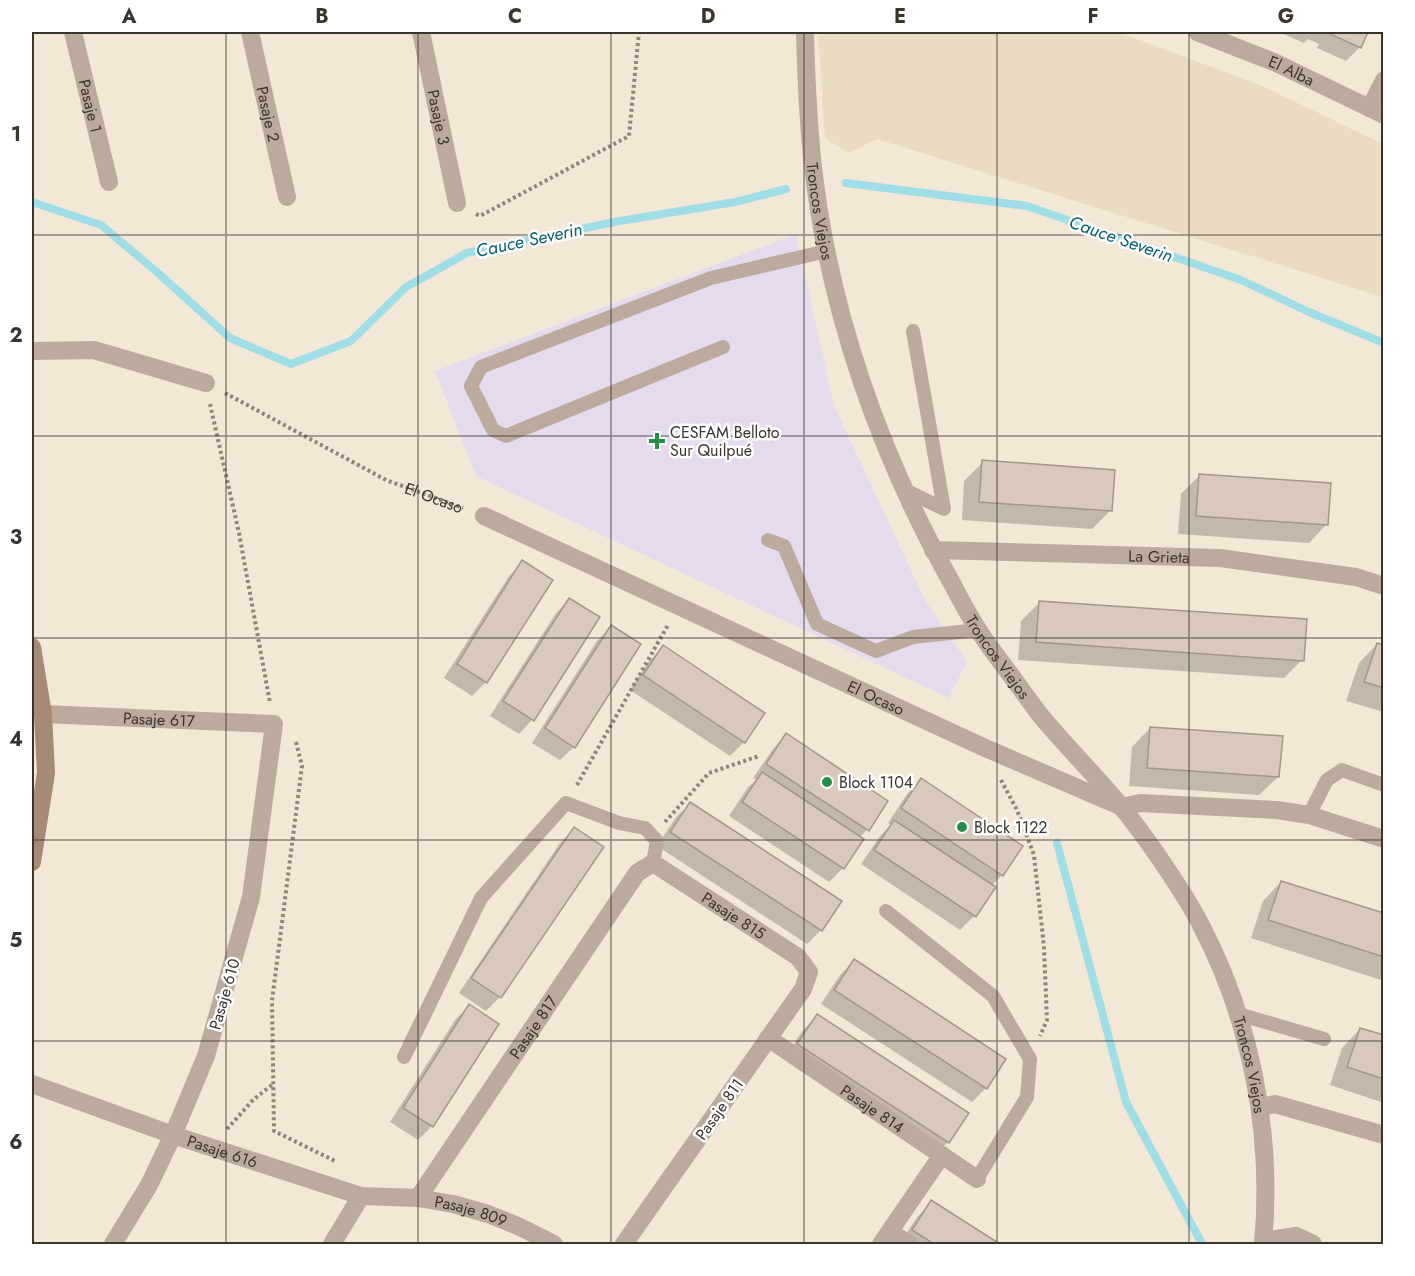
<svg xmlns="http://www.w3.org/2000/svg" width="1415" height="1276" viewBox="0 0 1415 1276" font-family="Jost,sans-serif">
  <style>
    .built { fill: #eadcc3 }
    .medical { fill: #e6daef }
    .shadow { fill: #0003 }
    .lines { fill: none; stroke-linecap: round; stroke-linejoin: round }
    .stream { stroke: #9fdee7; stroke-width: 8 }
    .building { fill: #d9c9ba; stroke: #a59688; stroke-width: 1.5 }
    .path { stroke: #8d8679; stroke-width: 4; stroke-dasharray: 3 3; stroke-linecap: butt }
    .service { stroke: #bcaa9c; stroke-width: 14 }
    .minor { stroke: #bcaa9c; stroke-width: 18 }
    .tertiary { stroke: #bcaa9c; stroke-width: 18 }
    .secondary { stroke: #a58b76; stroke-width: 18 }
    .grid { fill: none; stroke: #39342d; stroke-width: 1.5; stroke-opacity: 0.55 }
    .poi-dot { fill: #248f46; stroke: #fff; stroke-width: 2 }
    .labels { text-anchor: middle; stroke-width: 5; stroke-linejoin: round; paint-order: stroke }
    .street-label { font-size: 16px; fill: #39342d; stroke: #fff }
    .poi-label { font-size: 16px; fill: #39342d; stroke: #fff; text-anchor: start }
    .water-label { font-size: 18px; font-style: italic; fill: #08626c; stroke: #fff }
    .neatline { fill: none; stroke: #39342d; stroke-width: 2 }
    .grid-label { font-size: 20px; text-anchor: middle; font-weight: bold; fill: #39342d }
  </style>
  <rect width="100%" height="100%" fill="#f3e8d5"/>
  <path class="built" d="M818,32H1118L1260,85L1383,144V297L877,139L849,153L825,138Z"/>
  <path class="medical" d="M796,234L834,406L925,600L967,662L949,698L476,476L435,371Z"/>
  <path class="shadow" d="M1279,32H1366L1360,47L1346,61L1317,48L1319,44L1308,39L1304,43Z
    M983,462L1111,510L1092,529L962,520L964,481Z
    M1199,476L1327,524L1309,543L1178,534L1181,494Z
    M523,562L486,682L472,696L444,678L509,576Z
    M570,599L532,720L519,734L490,716L556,613Z
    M1039,603L1302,660L1284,678L1018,660L1021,621Z
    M611,627L574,747L560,760L532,743L597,641Z
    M1377,644L1384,646V712L1346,701L1359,663Z
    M663,647L744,742L730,756L630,690L649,661Z
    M1150,728L1278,777L1259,795L1129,786L1132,747Z
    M786,735L867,830L859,838L843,868L829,882L729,816L748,787L756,780L753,778L773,749Z
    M921,780L1002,875L991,886L993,887L974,916L960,930L861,864L880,836L891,825L888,823L907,794Z
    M690,804L821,930L807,944L657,846L676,817Z
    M574,829L602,847L500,997L486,1011L459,993L560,843Z
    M1281,882L1384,915V981L1251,938L1263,901Z
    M854,961L986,1088L972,1102L821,1004L840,975Z
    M469,1006L497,1024L432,1126L418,1140L390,1122L455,1020Z
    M817,1016L948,1142L934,1156L784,1059L803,1030Z
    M1360,1029L1384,1037V1103L1330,1085L1342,1048Z
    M932,1202L997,1244H899L918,1216Z"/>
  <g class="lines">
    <path class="stream" d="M846,183L1027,206L1241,280L1309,312L1384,343
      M32,202L101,225L158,273L230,338L291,364L351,341L406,287L467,253L614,222L735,202L786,189
      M1057,843L1126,1102L1202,1244"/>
  </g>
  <path class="building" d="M1331,32H1368L1361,48L1330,34Z
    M982,460L1115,470L1112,511L979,502Z
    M1199,474L1331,483L1328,525L1196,516Z
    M522,560L553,580L487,683L457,664Z
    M569,598L600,617L534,721L503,701Z
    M1039,601L1307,619L1304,661L1036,642Z
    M611,625L641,644L575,748L545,728Z
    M1377,643L1384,645V688L1364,682Z
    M663,645L765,713L745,743L643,675Z
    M1150,727L1283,736L1279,777L1147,768Z
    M786,733L888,801L869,831L766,764Z
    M762,772L864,839L844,869L742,802Z
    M921,778L1023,846L1003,876L901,808Z
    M690,802L842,901L822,931L670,832Z
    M894,820L996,887L976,917L874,850Z
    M574,827L604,847L501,998L471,978Z
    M1281,881L1384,913V957L1268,920Z
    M854,959L1006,1059L987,1089L834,990Z
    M469,1004L499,1024L433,1127L403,1108Z
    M817,1014L969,1113L949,1143L797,1044Z
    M1360,1028L1384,1035V1079L1347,1067Z
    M931,1200L1000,1244H934L912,1230Z"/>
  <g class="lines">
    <g class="path">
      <path d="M476,214L480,216L629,136L639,32"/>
      <path id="s1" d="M225,393L386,480L463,508"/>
      <path d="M210,404L239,533L270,703"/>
      <path d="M296,742L302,766L272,1001L274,1131L335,1161"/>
      <path d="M1001,780L1017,810L1034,855L1044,947L1047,1020L1040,1036"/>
      <path d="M577,785L668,625"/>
      <path d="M665,822L709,773L759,756"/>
      <path d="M227,1129L253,1100L273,1084"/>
    </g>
    <path class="service" d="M723,347L506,436L493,430L471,386L481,367L711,278L827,251
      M903,489L944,509L913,331
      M768,540L784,546L817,624L876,651L913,637L978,630
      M1309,815L1327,780L1342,770L1384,785
      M886,911L993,996L1030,1059L1027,1097L977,1179
      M1238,1014L1324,1039
      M404,1057L481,898L566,803L619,823L645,828L657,841L653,863"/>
    <g class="minor">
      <path id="s2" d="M73,32L109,182"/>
      <path id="s3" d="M250,32L287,197"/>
      <path id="s4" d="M421,32L457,203"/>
      <path id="s5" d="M1197,32L1274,62L1384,115"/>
      <path d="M1370,108L1384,80"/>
      <path d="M32,351L94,350L206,383"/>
      <path id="s6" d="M484,516L983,747L1122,807L1140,803L1277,810L1309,815L1384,839"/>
      <path id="s7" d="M933,550L1220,558L1356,577L1384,586"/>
      <path id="s8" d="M43,714L274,724L251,897L206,1056L173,1135L149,1185L113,1244"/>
      <path id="s9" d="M768,1038L977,1179"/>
      <path id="s10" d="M32,1084L173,1135L361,1196L418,1198L453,1204L488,1214L518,1226L554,1244"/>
      <path d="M1260,1107L1275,1104L1384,1135"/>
      <path id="s11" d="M418,1198L637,873L653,863L798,957L809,972L803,989L624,1244"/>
      <path d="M890,1232L909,1244"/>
      <path d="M1263,1241L1296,1236L1313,1244"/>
      <path d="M332,1244L361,1196"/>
      <path d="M881,1244L942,1155"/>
    </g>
    <path class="tertiary" id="s12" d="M805,32C806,74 808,116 812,158C828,310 880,456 954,587C961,601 969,615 977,628C985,641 995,654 1004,666C1016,682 1028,699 1040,715C1066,746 1094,774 1120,805C1134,822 1147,840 1160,859C1175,881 1190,903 1202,927C1252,1024 1273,1136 1263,1244"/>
    <path class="secondary" d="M32,647L43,714L46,773L32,862"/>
  </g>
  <path class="grid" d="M226,32V1244M418,32V1244M611,32V1244M804,32V1244M997,32V1244M1189,32V1244M32,235H1384M32,436H1384M32,638H1384M32,840H1384M32,1041H1384"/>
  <g class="poi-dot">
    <path d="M654 432h6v6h6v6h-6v6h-6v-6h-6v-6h6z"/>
    <circle cx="827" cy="782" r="6"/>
    <circle cx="962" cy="827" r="6"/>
  </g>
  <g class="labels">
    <g class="street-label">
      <text dy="6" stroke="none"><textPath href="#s5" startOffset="102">El Alba</textPath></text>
      <text dy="6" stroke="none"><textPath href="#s2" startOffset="76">Pasaje 1</textPath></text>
      <text dy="6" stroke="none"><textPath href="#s3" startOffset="84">Pasaje 2</textPath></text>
      <text dy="6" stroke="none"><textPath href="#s4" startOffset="87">Pasaje 3</textPath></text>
      <text dy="6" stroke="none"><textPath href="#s12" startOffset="180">Troncos Viejos</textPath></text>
      <text dy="6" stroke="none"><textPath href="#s1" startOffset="234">El Ocaso</textPath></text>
      <text dy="6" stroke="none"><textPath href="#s7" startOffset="226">La Grieta</textPath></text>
      <text dy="6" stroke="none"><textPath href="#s12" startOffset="664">Troncos Viejos</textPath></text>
      <text dy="6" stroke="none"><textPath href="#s6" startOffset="432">El Ocaso</textPath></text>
      <text dy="6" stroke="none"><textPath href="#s8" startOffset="116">Pasaje 617</textPath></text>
      <text dy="6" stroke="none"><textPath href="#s11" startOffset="507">Pasaje 815</textPath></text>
      <text transform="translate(224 994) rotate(-74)" y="6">Pasaje 610</text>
      <text dy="6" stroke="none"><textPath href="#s11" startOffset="206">Pasaje 817</textPath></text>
      <text dy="6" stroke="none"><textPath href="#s12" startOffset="1150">Troncos Viejos</textPath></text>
      <text dy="6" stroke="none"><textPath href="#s9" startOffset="126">Pasaje 814</textPath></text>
      <text transform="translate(719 1109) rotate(-55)" y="6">Pasaje 811</text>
      <text dy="6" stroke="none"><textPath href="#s10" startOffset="202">Pasaje 616</textPath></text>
      <text dy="6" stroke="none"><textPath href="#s10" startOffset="459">Pasaje 809</textPath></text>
    </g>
    <g class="poi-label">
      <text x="670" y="438">CESFAM Belloto<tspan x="670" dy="18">Sur Quilpué</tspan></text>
      <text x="839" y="788">Block 1104</text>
      <text x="974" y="833">Block 1122</text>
    </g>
    <g class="water-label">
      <text transform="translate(1121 239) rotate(19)" y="6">Cauce Severin</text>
      <text transform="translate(529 240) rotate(-12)" y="6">Cauce Severin</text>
    </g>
  </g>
  <rect width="1415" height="1276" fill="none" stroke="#ffffff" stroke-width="66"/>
  <rect x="33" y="33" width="1349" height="1210" class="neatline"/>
  <g class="grid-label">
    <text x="129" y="23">A</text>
    <text x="322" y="23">B</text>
    <text x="515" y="23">C</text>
    <text x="708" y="23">D</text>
    <text x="900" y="23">E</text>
    <text x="1093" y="23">F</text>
    <text x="1286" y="23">G</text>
    <text x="16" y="141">1</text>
    <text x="16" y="342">2</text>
    <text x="16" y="544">3</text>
    <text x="16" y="746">4</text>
    <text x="16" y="947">5</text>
    <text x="16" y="1149">6</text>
  </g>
</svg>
